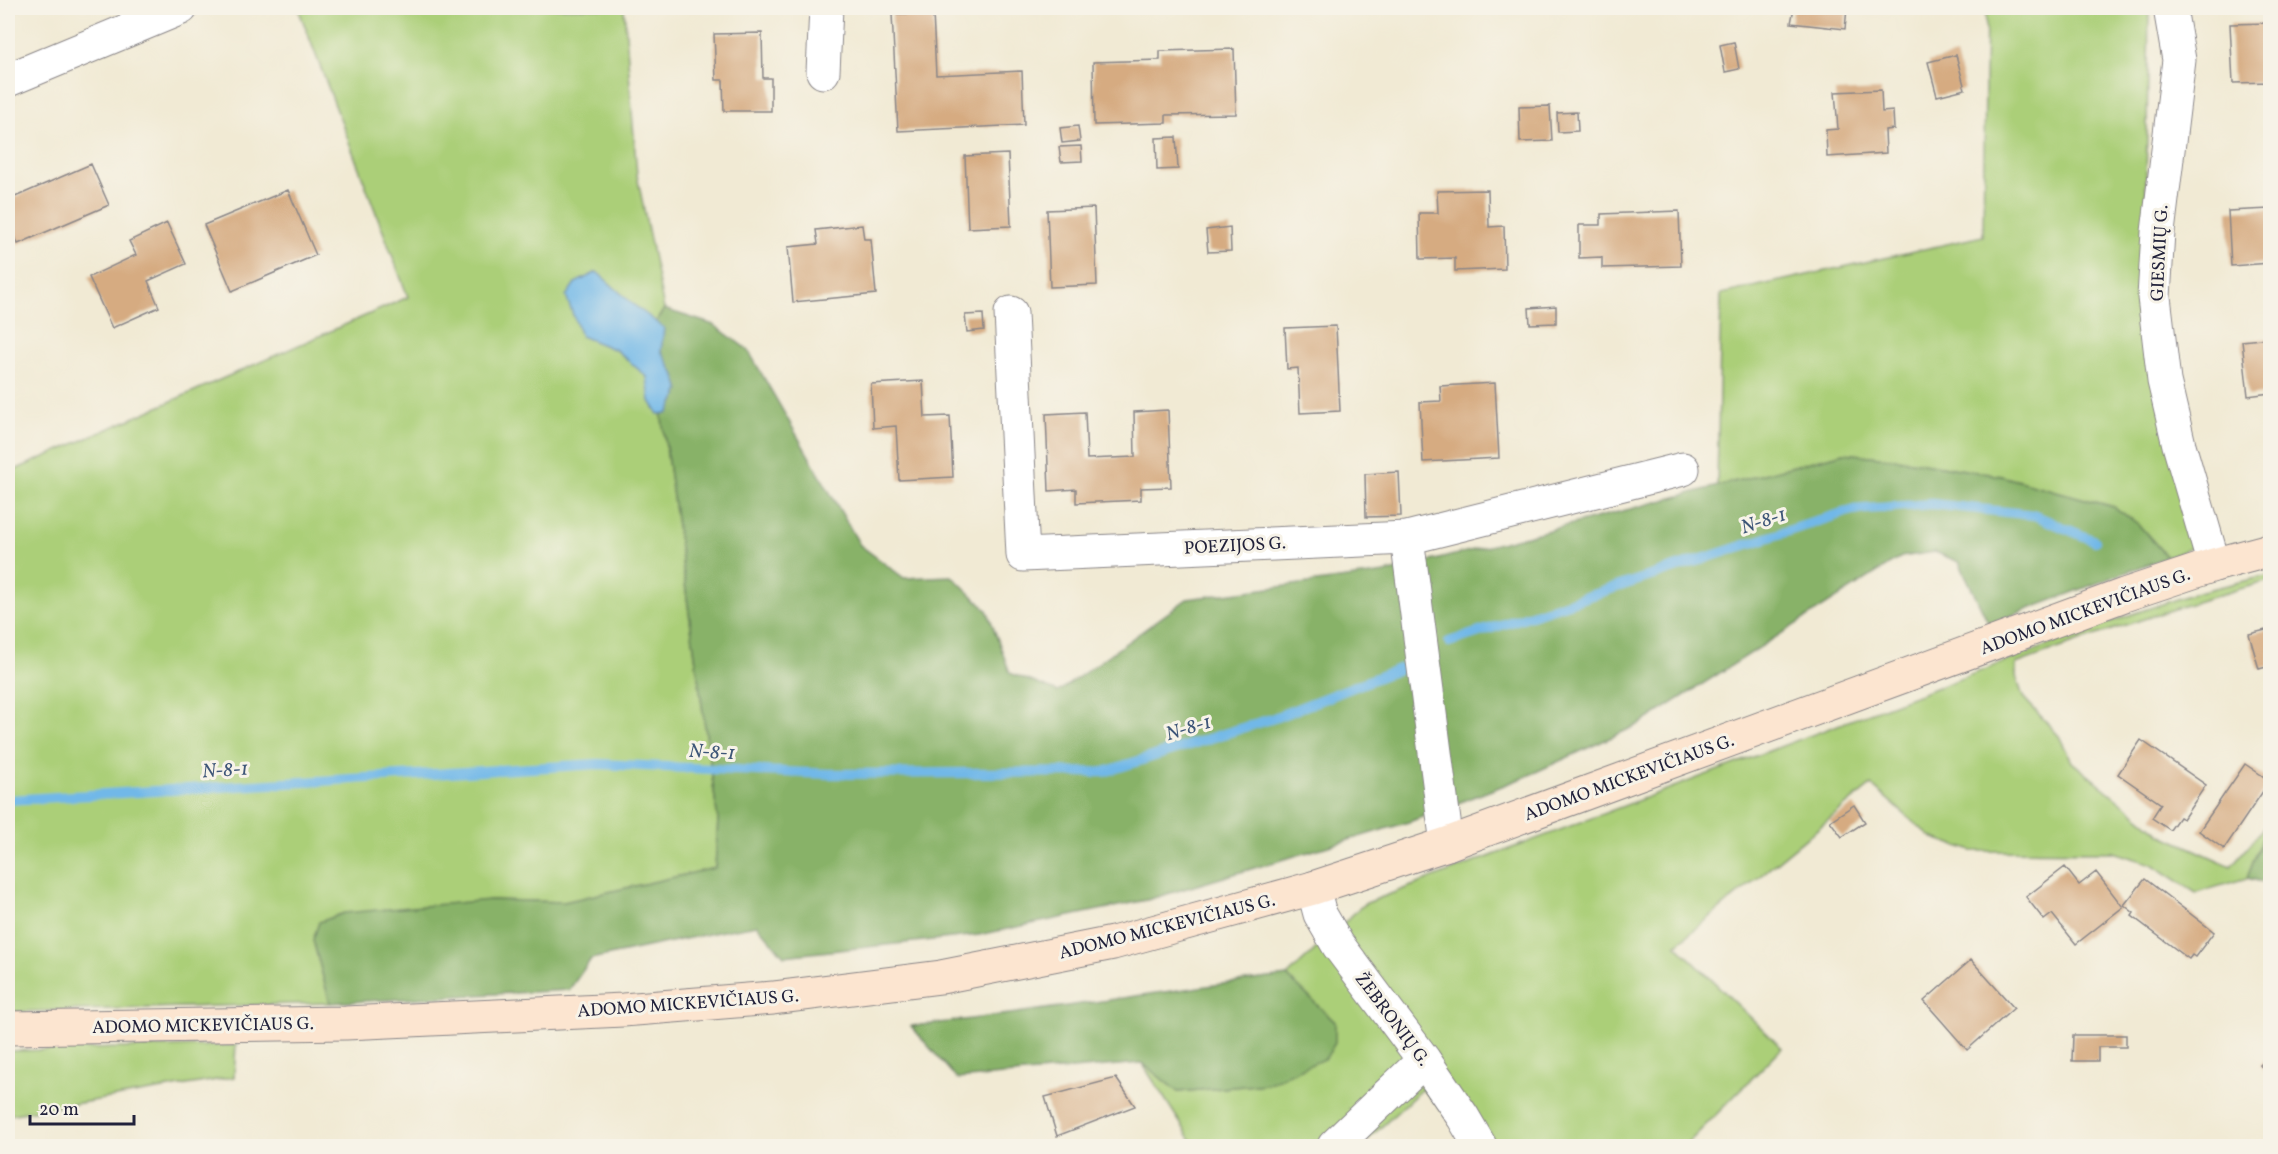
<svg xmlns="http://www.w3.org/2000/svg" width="2278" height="1154" viewBox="0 0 2278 1154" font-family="Vollkorn,serif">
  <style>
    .green { fill: #abcf78; stroke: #66785a; stroke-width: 1.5 }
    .forest { fill: #88b268; stroke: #556a52; stroke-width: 1.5 }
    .water { fill: #71b8e8; stroke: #4a6d92; stroke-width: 1.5 }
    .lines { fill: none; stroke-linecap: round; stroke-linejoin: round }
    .stream { stroke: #71b8e8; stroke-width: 10 }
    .building { fill: #d6ab81 }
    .street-casing { stroke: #8a8688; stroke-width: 35 }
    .secondary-casing { stroke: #8a8688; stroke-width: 35 }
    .street { stroke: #fff; stroke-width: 33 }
    .secondary { stroke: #fce5d0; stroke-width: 33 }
    .labels { text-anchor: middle; stroke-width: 6; stroke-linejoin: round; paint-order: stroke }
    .street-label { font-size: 18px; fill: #22223b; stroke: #f7f3e8 }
    .water-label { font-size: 20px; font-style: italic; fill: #3e5678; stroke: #f7f3e8 }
  </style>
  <rect width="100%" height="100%" fill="#f7f3e8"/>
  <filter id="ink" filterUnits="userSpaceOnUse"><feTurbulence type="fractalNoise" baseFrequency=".0167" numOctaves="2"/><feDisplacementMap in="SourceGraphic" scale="12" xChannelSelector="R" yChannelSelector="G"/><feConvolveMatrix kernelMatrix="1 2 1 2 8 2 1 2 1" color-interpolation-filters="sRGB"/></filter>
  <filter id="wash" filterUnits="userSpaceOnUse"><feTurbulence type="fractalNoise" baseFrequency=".008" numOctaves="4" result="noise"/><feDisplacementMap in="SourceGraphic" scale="24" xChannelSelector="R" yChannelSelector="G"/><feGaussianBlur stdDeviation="1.35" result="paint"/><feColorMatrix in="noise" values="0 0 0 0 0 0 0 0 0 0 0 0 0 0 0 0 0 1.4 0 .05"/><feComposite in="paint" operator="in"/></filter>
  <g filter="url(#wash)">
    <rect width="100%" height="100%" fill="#f1ead4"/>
    <path class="green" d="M298,8H624L637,175L664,309L650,332L718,820L715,868L564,902L490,900L313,940L330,1003L8,1012V473L408,297Z
      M1986,8H2149L2144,310L2194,547L2167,557L2138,524L2114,507L2001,476L1905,460L1844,453L1717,486L1721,294L1983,236Z
      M2270,575L2269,581C2183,604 2100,633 2016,664V676L2023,697L2059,736L2072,762L2162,835L2231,866L2268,823L2247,878L2196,893L2152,864L2113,852L1972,851L1931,837L1871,785L1676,945L1782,1048L1685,1146H1476L1422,1089L1361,1146H1195L1142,1063L1178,1092L1267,1084L1325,1058L1335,1022L1287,976L1364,904L2129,615L2198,592Z
      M236,1045L234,1077L8,1115V1051Z"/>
    <path class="forest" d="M664,309L714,325L748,350L860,545L904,578L952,576L987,610L1010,673L1058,692L1187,599L1385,573L1844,453L1905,460L2001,476L2114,507L2138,524L2167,557L1989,624L1959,562L1935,552L1901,557L1640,724L1525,777L1409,822L1147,900L979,935L784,956L757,925L718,932L591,959L569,990L330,1003L313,940L319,922L344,913L490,900L564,902L715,868L718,820L650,332Z
      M2270,820V884L2247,878Z
      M1287,976L1335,1022V1043L1326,1058L1267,1084L1178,1092L1142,1063L957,1079L911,1026C1037,1013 1161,990 1287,976Z"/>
    <path class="water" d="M597,272L634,305L664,328L661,351L674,373L680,390L668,413L658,414L650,401L647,377L616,350L581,336L566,296L575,283Z"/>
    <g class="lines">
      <path class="stream" d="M1449,642L1852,510L1932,504L2034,515L2095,541
        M8,800L598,764L830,774L1104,772L1274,718L1399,669"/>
    </g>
    <g id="blocks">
      <path class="building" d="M8,8H23L8,13Z
        M1794,8H1847L1845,29L1791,23Z
        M933,13L936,75L1022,71L1024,125L898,131L892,14Z
        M2270,23V82L2233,83L2230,24Z
        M762,33L763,78H771V111H724L723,80H716L714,34Z
        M1734,42L1739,69L1725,72L1720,45Z
        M1234,49L1236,114L1166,115V123L1094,125L1093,62L1160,60V51Z
        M1956,55L1965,89L1937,96L1928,62Z
        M1881,90L1882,112L1893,111L1894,129L1885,130L1886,153L1827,157L1826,130L1838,129L1835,92Z
        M1550,106L1552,141L1520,142L1519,107Z
        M1577,112L1578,131L1558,132L1557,113Z
        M1078,126L1080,141L1062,143L1060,128Z
        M1176,137L1178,169L1157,170L1156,138Z
        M1081,146L1082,161L1061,162L1059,147Z
        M1008,154L1011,226L968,228L965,156Z
        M91,164L109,205L18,244L8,219V200Z
        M288,190L316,255L232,291L204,225Z
        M1488,190L1489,227L1504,226L1505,269L1455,271V258L1420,259L1419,213H1438L1437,191Z
        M1094,208L1097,285L1050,287L1047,210Z
        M2270,209V263L2231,266L2228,211Z
        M1679,211L1681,266L1602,268V257L1579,258V225H1601V214Z
        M167,223L186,264L148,281L159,307L112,328L89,277L136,255L129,241Z
        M862,225L864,239H871L876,294L793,302L788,247L818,244L816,230Z
        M1230,227L1231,251L1208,252L1206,230Z
        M1556,306V323L1530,324L1529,308Z
        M983,314L984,330L967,332L965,315Z
        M1336,326L1340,411L1300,413L1298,368L1287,369L1285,328Z
        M2270,338V393L2248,396L2242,341Z
        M923,381L925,417L950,416L953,477L899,480L896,426L873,428L871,384Z
        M1495,383L1499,458L1423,462L1420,402L1441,401L1440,386Z
        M1168,410L1171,487L1141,488V500L1076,503V489L1049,491L1046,414L1085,412L1087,459L1135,457L1134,412Z
        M1399,472L1401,516L1366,517L1365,474Z
        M2270,629V666L2259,669L2249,634Z
        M2141,740L2206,785L2183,819L2179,817L2170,830L2152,818L2161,804L2118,774Z
        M2245,764L2270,781L2224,849L2199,831Z
        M1854,805L1865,822L1842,837L1830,821Z
        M2065,867L2079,885L2096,872L2123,907L2076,944L2052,914L2044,920L2026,897Z
        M2145,879L2214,932L2195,957L2192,955L2189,959L2132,916L2134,913L2124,905Z
        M1971,960L2014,1008L1967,1050L1924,1001Z
        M2073,1035H2126V1047H2098V1061H2072Z
        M2270,1056V1078L2260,1065Z
        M1116,1078L1135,1106L1057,1136L1045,1097Z"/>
    </g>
  </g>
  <g filter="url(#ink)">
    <use href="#blocks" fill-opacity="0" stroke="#8a8688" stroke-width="1.5"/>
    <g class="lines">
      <defs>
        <path id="street" d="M2170,8L2179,60L2158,232L2154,297L2164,381L2179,445L2214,565
          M823,72L826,8
          M8,80L181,8
          M1011,313L1023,555L1407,538L1683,469
          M1407,538L1447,844
          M1313,888L1320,914L1338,945L1424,1060L1463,1117L1480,1146
          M1334,1146L1424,1060"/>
        <path id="secondary" d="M8,1028L346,1023L623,1010L773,998L941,977L1113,943L1313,888L1447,844L2124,595L2214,565L2270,550"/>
      </defs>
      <use href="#street" class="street-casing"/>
      <use href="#secondary" class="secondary-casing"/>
      <use href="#street" class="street"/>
      <use href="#secondary" class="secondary"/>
    </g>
  </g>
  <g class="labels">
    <g class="street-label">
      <text transform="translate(2159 253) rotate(-87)" y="6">GIESMIŲ G.</text>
      <text transform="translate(1235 545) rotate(-3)" y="6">POEZIJOS G.</text>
      <text transform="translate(2085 611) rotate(-20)" y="6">ADOMO MICKEVIČIAUS G.</text>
      <text transform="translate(1629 777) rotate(-20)" y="6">ADOMO MICKEVIČIAUS G.</text>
      <text transform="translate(1167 926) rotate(-14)" y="6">ADOMO MICKEVIČIAUS G.</text>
      <text transform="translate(688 1003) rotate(-4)" y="6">ADOMO MICKEVIČIAUS G.</text>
      <text transform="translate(1393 1019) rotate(53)" y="6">ŽEBRONIŲ G.</text>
      <text transform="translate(203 1025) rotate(-1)" y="6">ADOMO MICKEVIČIAUS G.</text>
    </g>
    <g class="water-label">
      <text transform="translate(1763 520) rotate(-18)" y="7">N-8-1</text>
      <text transform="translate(1188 727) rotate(-17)" y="7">N-8-1</text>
      <text transform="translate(712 751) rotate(3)" y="7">N-8-1</text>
      <text transform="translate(225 769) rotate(-4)" y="7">N-8-1</text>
    </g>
  </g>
  <rect width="2278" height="1154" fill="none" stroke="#f7f3e8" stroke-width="30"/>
  <path d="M30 1115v9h104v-9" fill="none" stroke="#22223b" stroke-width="3"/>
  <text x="39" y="1115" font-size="18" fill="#22223b" stroke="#f7f3e8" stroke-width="4.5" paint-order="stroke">20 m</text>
</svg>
